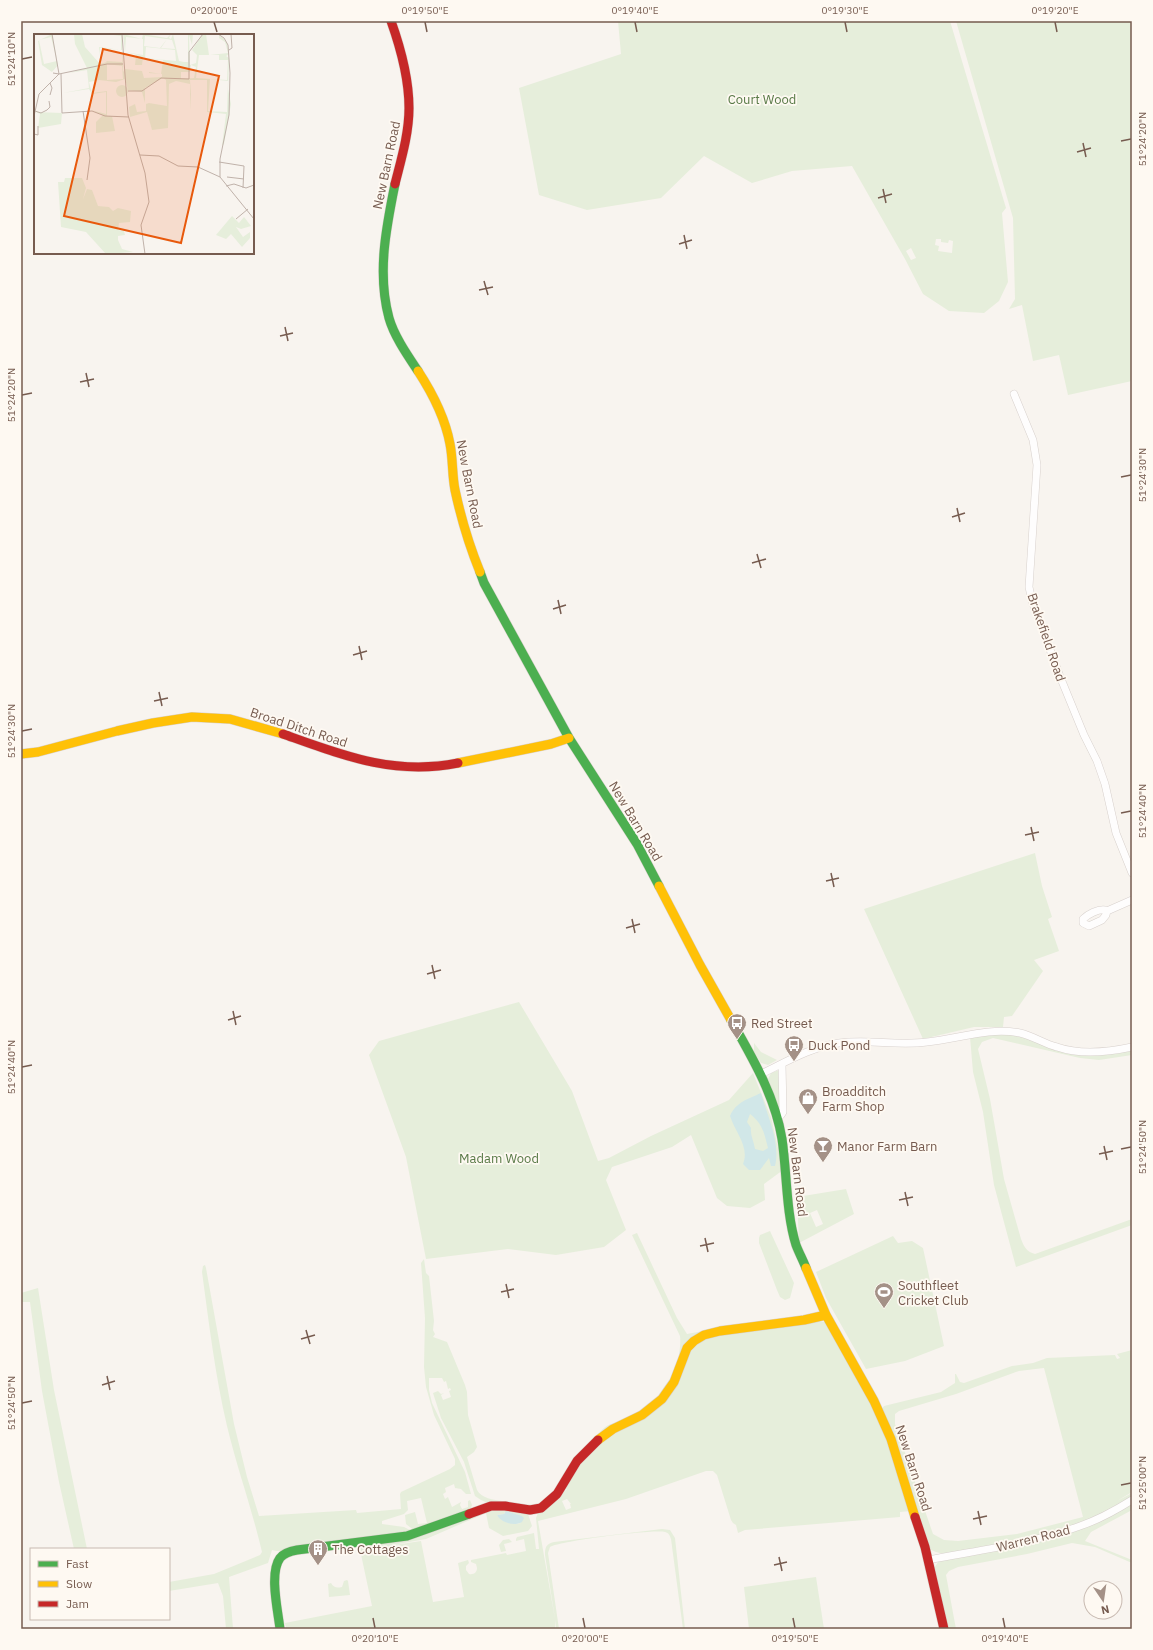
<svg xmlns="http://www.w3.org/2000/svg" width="1153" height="1650" viewBox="0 0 1153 1650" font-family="'IBM Plex Sans',sans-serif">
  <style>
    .green { fill: #e6eedb; fill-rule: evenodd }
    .water { fill: #d1e7e8; fill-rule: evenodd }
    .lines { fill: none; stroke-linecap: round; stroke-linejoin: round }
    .street-casing { stroke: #d8d1cd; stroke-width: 8 }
    .fast-casing { stroke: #d8d0cb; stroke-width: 10 }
    .slow-casing { stroke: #d8d0cb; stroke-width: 10 }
    .jam-casing { stroke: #d8d0cb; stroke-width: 10 }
    .street { stroke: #fefdfd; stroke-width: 7 }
    .fast { stroke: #4caf50; stroke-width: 9 }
    .slow { stroke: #ffc107; stroke-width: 9 }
    .jam { stroke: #c62828; stroke-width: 9 }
    .ticks { fill: none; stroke: #765b4f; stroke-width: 1.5 }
    .labels { text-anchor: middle; stroke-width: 3.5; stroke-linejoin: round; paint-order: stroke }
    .park-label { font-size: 13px; fill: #597a47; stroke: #fef9f2 }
    .street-label { font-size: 13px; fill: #765b4f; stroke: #fef9f2 }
    .poi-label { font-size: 13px; fill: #765b4f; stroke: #fef9f2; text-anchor: start }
    .inset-road { fill: none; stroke: #c0b2aa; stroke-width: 1 }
    .view { fill: #e8590c; fill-opacity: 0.15; stroke: #e8590c; stroke-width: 2 }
    .inset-edge { fill: none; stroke: #765b4f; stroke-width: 2 }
    .neatline { fill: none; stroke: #765b4f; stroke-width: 1.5 }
    .ticks-label { font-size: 10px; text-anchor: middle; fill: #765b4f }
  </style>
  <rect width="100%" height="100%" fill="#f8f4ef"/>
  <path class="green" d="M618,21H950L1006,208L1002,213L1008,282L999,301L984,313L949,311L923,294L905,259L852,166L792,171L752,183L704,156L661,198L587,210L539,195L519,88L621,54ZM936,239H941V242L948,243L949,240L953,241L952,253L938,251L939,246L935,245ZM911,248L916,258L911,260L906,251Z
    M956,21H1132V381L1068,395L1059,355L1033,361L1022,305L1009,309L1015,299L1013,218Z
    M1035,853L1042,886L1052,917L1048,919L1059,951L1034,960L1043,971L1012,1016L1004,1017L1003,1027H974L923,1039L864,909Z
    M519,1002L572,1091L598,1161L609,1158L651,1136L729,1100L753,1073L771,1117L783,1170L764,1184L765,1200L750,1208L727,1206L717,1198L691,1135L672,1147L612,1167L606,1180L626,1230L604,1247L556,1255L508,1249L426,1259L406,1157L369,1055L379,1041Z
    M985,1032L1018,1034L1070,1051L1132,1049V1055L1099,1060L1080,1058L993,1038L982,1042L978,1049L990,1099L1004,1179L1021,1239C1024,1247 1027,1252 1035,1254L1132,1219V1225L1016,1267L994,1185L983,1112L973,1072L970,1037Z
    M754,1043L761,1052L777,1060L768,1065L761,1063L754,1052Z
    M779,1070L781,1110L779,1111L768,1079L771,1073Z
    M846,1189L854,1214L799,1243L797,1197ZM817,1210L823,1224L816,1227L810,1213Z
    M770,1231L794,1283L790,1298L785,1300L780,1297L777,1290L759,1243V1238L760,1235Z
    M637,1233L677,1318L687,1334L719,1328L688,1343L684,1349L675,1376L667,1391L662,1397L639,1415L611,1427L601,1435L576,1461L552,1498L544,1504L534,1508L490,1504L481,1500L475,1496L464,1462L441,1418L433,1393L438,1391L441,1394L444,1393L441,1395L443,1400L451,1397L449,1391L451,1390L450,1388L448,1389L446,1381L444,1382L442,1378H429V1390L432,1403L465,1472L471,1494H466L461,1489L455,1488L454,1484L445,1488L446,1492L443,1494L445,1499L448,1497L452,1507L461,1502L460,1505L462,1509L468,1507V1501L470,1500L472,1505L470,1510L453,1518L416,1532L406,1524L405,1515L415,1512L418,1524L427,1523L421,1498L407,1501L408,1510L404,1514L382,1521V1524L404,1527L412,1531L411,1534C375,1542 336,1543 299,1547C290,1548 282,1553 272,1550L268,1563L229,1577L233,1629H226L223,1596L218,1583L169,1591V1582L214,1574L260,1555L262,1552C252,1509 237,1468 227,1426C215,1375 209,1323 202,1272L203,1266L205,1265L206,1268L234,1424L247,1477L259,1516L356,1510L357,1513L401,1509L400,1494L401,1492L450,1469L455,1465V1459L434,1415L426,1387L424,1367L425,1318L421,1263L424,1259L426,1273L429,1276L434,1321L433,1330L435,1334L433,1337L447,1342L465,1385L467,1392L468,1415L477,1447L474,1452L467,1457L477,1490C481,1498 494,1500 502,1501C512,1503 531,1509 540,1505C556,1498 562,1478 572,1465C581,1451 592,1439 604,1428C608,1424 616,1423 621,1421C638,1415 650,1408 660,1394C674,1390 682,1349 680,1336L632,1235Z
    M893,1236L898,1243L912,1241L923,1248L944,1346L905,1361L866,1369L826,1298L816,1272Z
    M38,1288L54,1390L87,1549H74L59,1482L42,1391L30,1302H21V1293Z
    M817,1321L825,1322L860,1381L887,1435L911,1511L900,1512V1517L745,1530L738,1533L736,1525L733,1523L731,1520L717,1475L713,1471H706L626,1499L538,1521L555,1619L545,1555C545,1547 546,1544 554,1542L662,1529L670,1530L675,1538L685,1629H683L671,1539C670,1536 669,1533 665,1532C653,1529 560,1541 550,1547L548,1553L559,1629H556L555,1620V1629H282V1628H286L285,1623L372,1606L359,1545L497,1507L528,1514L532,1526L528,1531L503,1536L489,1528L486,1513L426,1539L387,1546L421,1541L433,1602L464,1597L458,1563L468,1560L469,1563L466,1566V1570L469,1574C474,1575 477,1572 477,1568L476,1564L471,1562V1560L506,1553L507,1555L526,1551L524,1539L516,1541V1539L517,1537L534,1533L536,1549H539L536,1518L538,1513L566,1490L567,1489L565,1488L588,1452L647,1412L685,1357L705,1337ZM567,1499L571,1504H570L571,1508L566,1510L562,1501ZM505,1512L521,1523C512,1525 502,1522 497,1515L504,1514Z
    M1132,1350V1492L1117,1501L1132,1493V1499L1094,1519L1032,1538L944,1554L936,1552L929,1549L882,1409L884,1406L941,1392L955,1383V1374H956L960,1382L964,1383L1012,1366L1033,1363L1047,1358L1115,1355L1117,1359L1120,1358L1117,1354ZM1044,1368L1083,1517L1017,1534L958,1541L944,1540L933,1534L899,1435L895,1424V1414L899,1411L956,1394L1019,1371Z
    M1132,1502V1510L1091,1532L1085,1541L1132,1560V1563L1095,1547L1072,1543L1027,1554L958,1567L949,1571L946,1575L956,1629H946L934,1568L939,1561L1081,1528Z
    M509,1539L512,1542L504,1544L506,1551L501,1552L499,1545L503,1540Z
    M816,1577L824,1629H749L744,1587Z
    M347,1580L348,1581L350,1595L329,1597L328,1584L331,1583C334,1588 337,1588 342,1587L344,1581Z"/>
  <path class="water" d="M761,1093C767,1115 781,1143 775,1166H771L769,1158L760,1170H749L743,1164C750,1147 735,1132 730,1116C736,1102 748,1099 761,1093ZM750,1114C763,1124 764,1133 768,1148L763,1151L755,1149C754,1142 750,1135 751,1128L747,1122Z
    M506,1511L522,1516L524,1518L522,1522C513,1527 501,1522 497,1515L504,1514Z"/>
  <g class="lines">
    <defs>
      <path id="street" d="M1014,394L1033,440L1037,465L1029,587L1032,601L1059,674L1084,735L1097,761L1105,784L1116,833L1132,873
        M1107,911L1106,915L1102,920L1089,926L1083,923V919C1088,914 1098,909 1105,910L1107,911L1132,900
        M761,1074C786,1062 811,1047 839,1043C868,1039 898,1046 927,1042C958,1039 988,1027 1020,1033C1033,1036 1045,1044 1057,1047C1080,1055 1109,1052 1132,1047
        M777,1117L781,1115L783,1112L782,1064
        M928,1560C979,1550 1031,1544 1080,1526C1098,1520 1116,1510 1132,1500"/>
      <path id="fast" d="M395,184C386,228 377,274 389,318C394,336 408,356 418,371
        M480,572L484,583L569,738L637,844L659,886
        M731,1020C752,1057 775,1096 782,1139C787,1173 786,1213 796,1245C799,1253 803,1260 806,1268
        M280,1629C278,1611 269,1573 280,1558C284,1553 291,1551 297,1550L407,1536L469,1514"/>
      <path id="slow" d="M418,371C433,394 445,417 450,444C453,459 452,475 455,490C461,518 469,545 480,572
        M21,754L38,752L117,731L153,723L192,717L230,719L283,734
        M458,763L551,744L569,738
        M659,886L700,965L731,1020
        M806,1268L826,1315L874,1401L891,1439L915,1517
        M598,1440L613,1429L642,1415L662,1399L674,1382L687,1348L694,1341L704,1335L720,1331L804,1320L826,1315"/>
      <path id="jam" d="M391,21C401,49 409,79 409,108C409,134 401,160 395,184
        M283,734C342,755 394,776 458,763
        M469,1514L491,1506H505L530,1510L541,1508L557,1494L577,1461L598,1440
        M915,1517L925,1547L944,1629"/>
    </defs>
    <use href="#street" class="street-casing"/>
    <use href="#fast" class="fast-casing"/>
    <use href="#slow" class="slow-casing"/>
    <use href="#jam" class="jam-casing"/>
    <use href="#street" class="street"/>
    <use href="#fast" class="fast"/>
    <use href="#slow" class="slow"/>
    <use href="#jam" class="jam"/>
  </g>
  <path class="ticks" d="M214,22L217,32M425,22L427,32M635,22L637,32M845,22L847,32M1055,22L1057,32M22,59L32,57M1121,141L1131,139M1083,143L1086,157M1077,152L1091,148M883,189L886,203M878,198L892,194M684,235L687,249M679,244L692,240M484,281L488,295M479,290L493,287M285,327L288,341M280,336L293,333M86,373L89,387M80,382L94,379M22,395L32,393M1121,477L1131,475M957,508L960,522M952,517L965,513M757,554L761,568M752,563L766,559M558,600L561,614M553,609L566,605M359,646L362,660M353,655L367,651M159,692L162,706M154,701L168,698M22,731L32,729M1121,813L1131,811M1031,827L1034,841M1025,835L1039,832M831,873L834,887M826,881L839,878M632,919L635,933M626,928L640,924M432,965L435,979M427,974L441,970M233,1011L236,1025M228,1020L241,1016M22,1067L32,1065M1104,1146L1107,1160M1121,1149L1131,1147M1099,1154L1113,1151M905,1192L908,1206M899,1200L913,1197M705,1238L708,1252M700,1246L714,1243M506,1284L509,1298M501,1292L514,1289M306,1330L310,1344M301,1339L315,1335M107,1376L110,1390M102,1385L115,1381M22,1403L32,1401M1121,1485L1131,1483M978,1511L981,1525M973,1519L987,1516M779,1557L782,1571M774,1565L787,1562M373,1618L375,1628M583,1618L585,1628M793,1618L795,1628M1003,1618L1005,1628"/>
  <defs>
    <symbol id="bus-pin" viewBox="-11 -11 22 30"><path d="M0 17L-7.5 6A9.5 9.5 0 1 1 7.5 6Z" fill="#a49187" stroke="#fef9f2"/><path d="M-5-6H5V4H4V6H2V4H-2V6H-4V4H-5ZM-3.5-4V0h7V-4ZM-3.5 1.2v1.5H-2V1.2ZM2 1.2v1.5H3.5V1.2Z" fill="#fff"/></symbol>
    <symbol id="shop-pin" viewBox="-11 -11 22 30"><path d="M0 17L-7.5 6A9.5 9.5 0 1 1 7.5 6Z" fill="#a49187" stroke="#fef9f2"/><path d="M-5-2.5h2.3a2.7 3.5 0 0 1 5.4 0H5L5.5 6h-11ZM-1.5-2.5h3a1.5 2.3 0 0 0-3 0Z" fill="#fff"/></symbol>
    <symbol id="bar-pin" viewBox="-11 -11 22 30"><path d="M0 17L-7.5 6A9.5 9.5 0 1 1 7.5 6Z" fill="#a49187" stroke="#fef9f2"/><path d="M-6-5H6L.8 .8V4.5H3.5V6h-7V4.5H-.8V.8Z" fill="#fff"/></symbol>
    <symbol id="stadium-pin" viewBox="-11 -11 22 30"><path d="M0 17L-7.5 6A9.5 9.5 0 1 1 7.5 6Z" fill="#a49187" stroke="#fef9f2"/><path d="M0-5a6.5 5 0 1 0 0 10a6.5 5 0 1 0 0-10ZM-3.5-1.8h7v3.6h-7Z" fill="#fff"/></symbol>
    <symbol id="building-pin" viewBox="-11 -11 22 30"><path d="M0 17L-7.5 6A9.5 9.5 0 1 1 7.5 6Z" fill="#a49187" stroke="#fef9f2"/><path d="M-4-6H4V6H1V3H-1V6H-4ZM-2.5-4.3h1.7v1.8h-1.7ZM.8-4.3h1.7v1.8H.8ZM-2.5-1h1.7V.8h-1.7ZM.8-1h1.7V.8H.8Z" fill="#fff"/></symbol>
  </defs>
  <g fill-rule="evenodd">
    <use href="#bus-pin" x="726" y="1012" width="22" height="30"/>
    <use href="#bus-pin" x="783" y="1034" width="22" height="30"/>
    <use href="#shop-pin" x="797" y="1087" width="22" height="30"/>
    <use href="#bar-pin" x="812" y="1135" width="22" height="30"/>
    <use href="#stadium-pin" x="873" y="1281" width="22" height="30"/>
    <use href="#building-pin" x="307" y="1538" width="22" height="30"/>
  </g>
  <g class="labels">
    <g class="park-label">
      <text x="762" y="104">Court Wood</text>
      <text x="499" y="1163">Madam Wood</text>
    </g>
    <g class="street-label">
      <text transform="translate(386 165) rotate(-78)" y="5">New Barn Road</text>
      <text transform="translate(470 484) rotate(79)" y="5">New Barn Road</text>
      <text transform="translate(1047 637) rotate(71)" y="5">Brakefield Road</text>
      <text transform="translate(299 727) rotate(18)" y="5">Broad Ditch Road</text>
      <text transform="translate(636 821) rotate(59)" y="5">New Barn Road</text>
      <text transform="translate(798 1172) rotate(83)" y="5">New Barn Road</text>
      <text transform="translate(914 1468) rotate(72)" y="5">New Barn Road</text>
      <text transform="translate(1033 1538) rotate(-14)" y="5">Warren Road</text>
    </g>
    <g class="poi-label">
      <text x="751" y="1028">Red Street</text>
      <text x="808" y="1050">Duck Pond</text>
      <text x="822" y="1096">Broadditch<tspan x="822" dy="15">Farm Shop</tspan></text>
      <text x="837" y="1151">Manor Farm Barn</text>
      <text x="898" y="1290">Southfleet<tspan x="898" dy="15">Cricket Club</tspan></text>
      <text x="332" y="1554">The Cottages</text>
    </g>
  </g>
  <g transform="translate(34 34)">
    <rect width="220" height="220" fill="#f8f4ef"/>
    <path d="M18,0L24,31L18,38L8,31L4,7ZM17,3L23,27L10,30L5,6ZM40,0H48L51,13L66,30L73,28L65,21V0V13L87,16V2L72,0H88L89,38L91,35L108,37L110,44L128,43V40L115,39V25L109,23L108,31H101L102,21L109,22L91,18L89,0L108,5L109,0L133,4L137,0L135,4L137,5L139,0L145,27L150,28H154V0H159L158,11L155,1L156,31L162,29L163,21L158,16L169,0H172L175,21H165L162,44L193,46L194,26H185V21H176L194,19L191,8L185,4V2L188,3L193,9L195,20L192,22L195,24L194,55L197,70L190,110L188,112L192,80L173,78V46H156L157,60L156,76V50L142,47L135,50L134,94L118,96L113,78L96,83L95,73L101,70L103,78L112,77V70L115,69L133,72L132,46L129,44L111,54V69L108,58L94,56L91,45L82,48L65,46L55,48L58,59L73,57V82H78L81,97L62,99V88L69,81L57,76L72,80V58L58,60L55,55L29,59L55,54L53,36L35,39L53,34L41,10ZM111,2L132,5H133L126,14L110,12ZM92,3L109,5V21L91,18ZM133,5L138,6L141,15L127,14ZM112,13L141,16L142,27L111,24ZM66,14L88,16V28L72,27L65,21ZM115,25L129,26L127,40L115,38ZM73,30L88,32L89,45L73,46ZM157,31L162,33L160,44L147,45V38H156ZM176,45L194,47L193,78L174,77ZM82 57a6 6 0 1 1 12 0a6 6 0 1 1-12 0ZM2,78L28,79L27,90L4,94L6,80ZM31,144H48L52,154L49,165L53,155L58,156L64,172L75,173L79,177L84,174L97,177L96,188L85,189L84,196L90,197L91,201L84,202V206L88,215L99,218L72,220L52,198L27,193L24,148H30ZM198,182L205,189L210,183L217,192L207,195L202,193L209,203L216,198V204L208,213L197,200L192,205L182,201Z" fill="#e6eedb" fill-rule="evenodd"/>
    <path class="inset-road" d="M18,0L25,40M88,0L94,81L111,139L115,168L107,191L111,220M184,0L190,4L194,11L196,39L195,81L186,125V143L220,185M195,16L198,14L197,0M19,39L25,40L73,30H89M27,40L28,79L58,77L71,82L95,83M16,49L18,54L16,61M94,57H108L127,44L155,45V18L169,0M1,77L7,79L13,76L16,73L15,67M49,77L56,124L53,146M0,82L5,60L25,40M0,100L4,101V92M106,121L125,122L144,132L164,133L186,143M185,128L210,132L209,154M193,143L210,145M192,152L200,150L212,154L220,151M202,185L214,175"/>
    <path class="view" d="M69,15L185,42L147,209L30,182Z"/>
    <rect width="220" height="220" class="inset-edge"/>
  </g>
  <rect width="1153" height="1650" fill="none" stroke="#fef9f2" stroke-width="44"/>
  <rect x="30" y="1548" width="140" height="72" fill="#fef9f2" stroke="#c8bab1"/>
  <rect x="38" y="1561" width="20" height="6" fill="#4caf50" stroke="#c8bab1"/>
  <text x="66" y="1568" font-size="12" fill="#765b4f">Fast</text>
  <rect x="38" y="1581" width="20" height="6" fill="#ffc107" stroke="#c8bab1"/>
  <text x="66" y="1588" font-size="12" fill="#765b4f">Slow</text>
  <rect x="38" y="1601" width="20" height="6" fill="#c62828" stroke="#c8bab1"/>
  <text x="66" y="1608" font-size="12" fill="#765b4f">Jam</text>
  <g transform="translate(1103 1600) rotate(167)"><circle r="19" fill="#fef9f2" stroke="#c8bab1"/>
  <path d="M0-3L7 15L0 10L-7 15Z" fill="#a49187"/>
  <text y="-6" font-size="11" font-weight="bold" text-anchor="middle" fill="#765b4f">N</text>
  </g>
  <rect x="22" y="22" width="1109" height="1606" class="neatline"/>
  <g class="ticks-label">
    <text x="214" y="14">0°20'00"E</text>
    <text x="425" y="14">0°19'50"E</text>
    <text x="635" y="14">0°19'40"E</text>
    <text x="845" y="14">0°19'30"E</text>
    <text x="1055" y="14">0°19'20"E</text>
    <text transform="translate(11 59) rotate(-90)" y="4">51°24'10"N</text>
    <text transform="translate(1142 139) rotate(-90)" y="4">51°24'20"N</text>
    <text transform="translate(11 395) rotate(-90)" y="4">51°24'20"N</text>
    <text transform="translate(1142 475) rotate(-90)" y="4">51°24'30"N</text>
    <text transform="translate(11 731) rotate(-90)" y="4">51°24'30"N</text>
    <text transform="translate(1142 811) rotate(-90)" y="4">51°24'40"N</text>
    <text transform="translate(11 1067) rotate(-90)" y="4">51°24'40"N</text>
    <text transform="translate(1142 1147) rotate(-90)" y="4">51°24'50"N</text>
    <text transform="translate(11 1403) rotate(-90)" y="4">51°24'50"N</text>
    <text transform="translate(1142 1483) rotate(-90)" y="4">51°25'00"N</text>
    <text x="375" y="1642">0°20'10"E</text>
    <text x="585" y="1642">0°20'00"E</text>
    <text x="795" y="1642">0°19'50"E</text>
    <text x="1005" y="1642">0°19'40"E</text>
  </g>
</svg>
